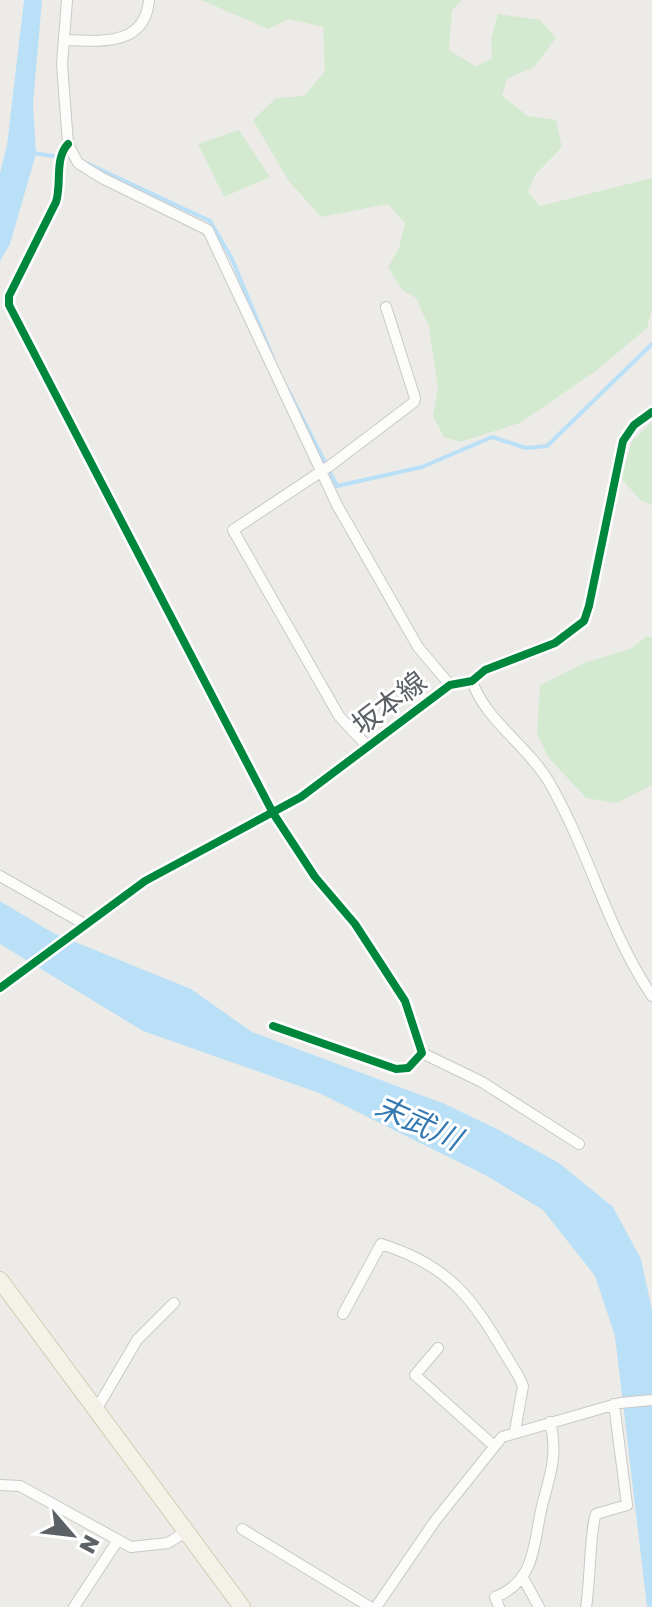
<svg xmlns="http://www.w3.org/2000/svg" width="652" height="1607" viewBox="0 0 652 1607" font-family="'Golos Text','Noto Sans JP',sans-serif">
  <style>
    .green { fill: #d4ead0 }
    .water { fill: #bae0f8 }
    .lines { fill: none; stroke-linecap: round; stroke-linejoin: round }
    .stream { stroke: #bae0f8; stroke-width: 4 }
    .street-casing { stroke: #c9c9c9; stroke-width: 12 }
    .primary-casing { stroke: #d7cbb2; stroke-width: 18 }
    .street { stroke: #fcfcfb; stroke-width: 10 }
    .primary { stroke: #f3f1e8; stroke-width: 16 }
    .cycleway-casing { stroke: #fff; stroke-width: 13 }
    .cycleway { stroke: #00873e; stroke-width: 8 }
    .labels { text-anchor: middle; stroke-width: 6; stroke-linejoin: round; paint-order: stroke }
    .street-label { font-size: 28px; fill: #5c6166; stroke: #fff }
    .water-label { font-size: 30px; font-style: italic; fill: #3478b2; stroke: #fff }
  </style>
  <rect width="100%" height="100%" fill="#edebe7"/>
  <path class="green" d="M201,0H462L452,10L449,50L475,66L492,59L491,38L498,14L540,20L556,38L534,67L507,79L502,96L528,116L556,120L562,147L535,175L528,192L540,206L652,178V308L647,328L597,370L520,423L460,442L444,437L433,416L438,388L429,327L416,298L402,290L388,267L399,248L405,223L388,204L321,217L288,180L253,120L276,98L304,96L325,71L323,27L289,19L268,29Z
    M239,130L270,177L224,197L198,144Z
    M652,422V505L640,500L621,478L632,441Z
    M647,636L652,638V785L616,803L586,798L548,757L537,733L540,685L584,663L632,648Z"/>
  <path class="water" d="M24,0H42L33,104L36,154L10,244L0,261V173L7,145Z
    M0,901L53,933L191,989L252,1032L445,1104L499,1130L559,1163L613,1207L641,1259L652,1310V1607H647L615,1336L595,1276L543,1210L487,1176L319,1093L143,1031L0,944Z"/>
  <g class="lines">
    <path class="stream" d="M33,153L60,157
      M80,160L210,221L232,259L273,358
      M287,388L337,486L422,467L492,437L526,448L547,446L652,344"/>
    <defs>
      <path id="street" d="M67,0L62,64L68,144L78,163L102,178L208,230L337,505L418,647L450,685
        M65,40C100,41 145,47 149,0
        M68,144C54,159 62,184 56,202L9,296V305L273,813L315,877L355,924L405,1001L422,1053L408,1068L396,1069L273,1026
        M472,681C485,720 528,746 549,782C590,853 607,929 652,996
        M367,746L339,716L233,530L331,465L414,402L415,398L386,307
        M0,876L86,925
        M0,988L145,881L301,797L450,685L472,681L485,670L555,643L584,621L589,606L623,441L634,425L652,412
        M422,1053L482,1082L579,1144
        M343,1314L381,1244C461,1269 478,1310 519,1377L523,1386L515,1431
        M438,1348L415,1375L493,1445
        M96,1410L137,1340L174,1303
        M0,1485L20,1486L131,1547L168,1543L187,1531
        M242,1529L370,1607
        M522,1576L539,1607
        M74,1607L118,1540
        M376,1607L435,1521L502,1437L620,1403L652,1400
        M499,1607L495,1597C538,1581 533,1539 543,1502C551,1473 558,1452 550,1422
        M586,1607C590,1587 590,1527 596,1514L627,1505L614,1404"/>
      <path id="primary" d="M0,1280L242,1607"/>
    </defs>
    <use href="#street" class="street-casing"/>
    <use href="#primary" class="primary-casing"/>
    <use href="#street" class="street"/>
    <use href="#primary" class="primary"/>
    <defs>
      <path id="cycleway" d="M68,144C54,159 62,184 56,202L9,296V305L273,813L315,877L355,924L405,1001L422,1053L408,1068L396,1069L273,1026
        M0,988L145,881L301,797L450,685L472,681L485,670L555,643L584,621L589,606L623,441L634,425L652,412"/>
    </defs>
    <use href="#cycleway" class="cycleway-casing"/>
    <use href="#cycleway" class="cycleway"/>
  </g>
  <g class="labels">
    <g class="street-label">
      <text transform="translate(389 703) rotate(-37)" y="10">坂本線</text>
    </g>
    <g class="water-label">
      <text transform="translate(418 1123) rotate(24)" y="10">末武川</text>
    </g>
  </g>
  <g transform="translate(72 1535) rotate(118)" stroke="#ffffff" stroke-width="6" paint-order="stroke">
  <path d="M0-6L14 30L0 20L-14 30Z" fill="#5c6166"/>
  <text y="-12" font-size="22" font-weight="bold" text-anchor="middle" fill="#5c6166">N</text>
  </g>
</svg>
